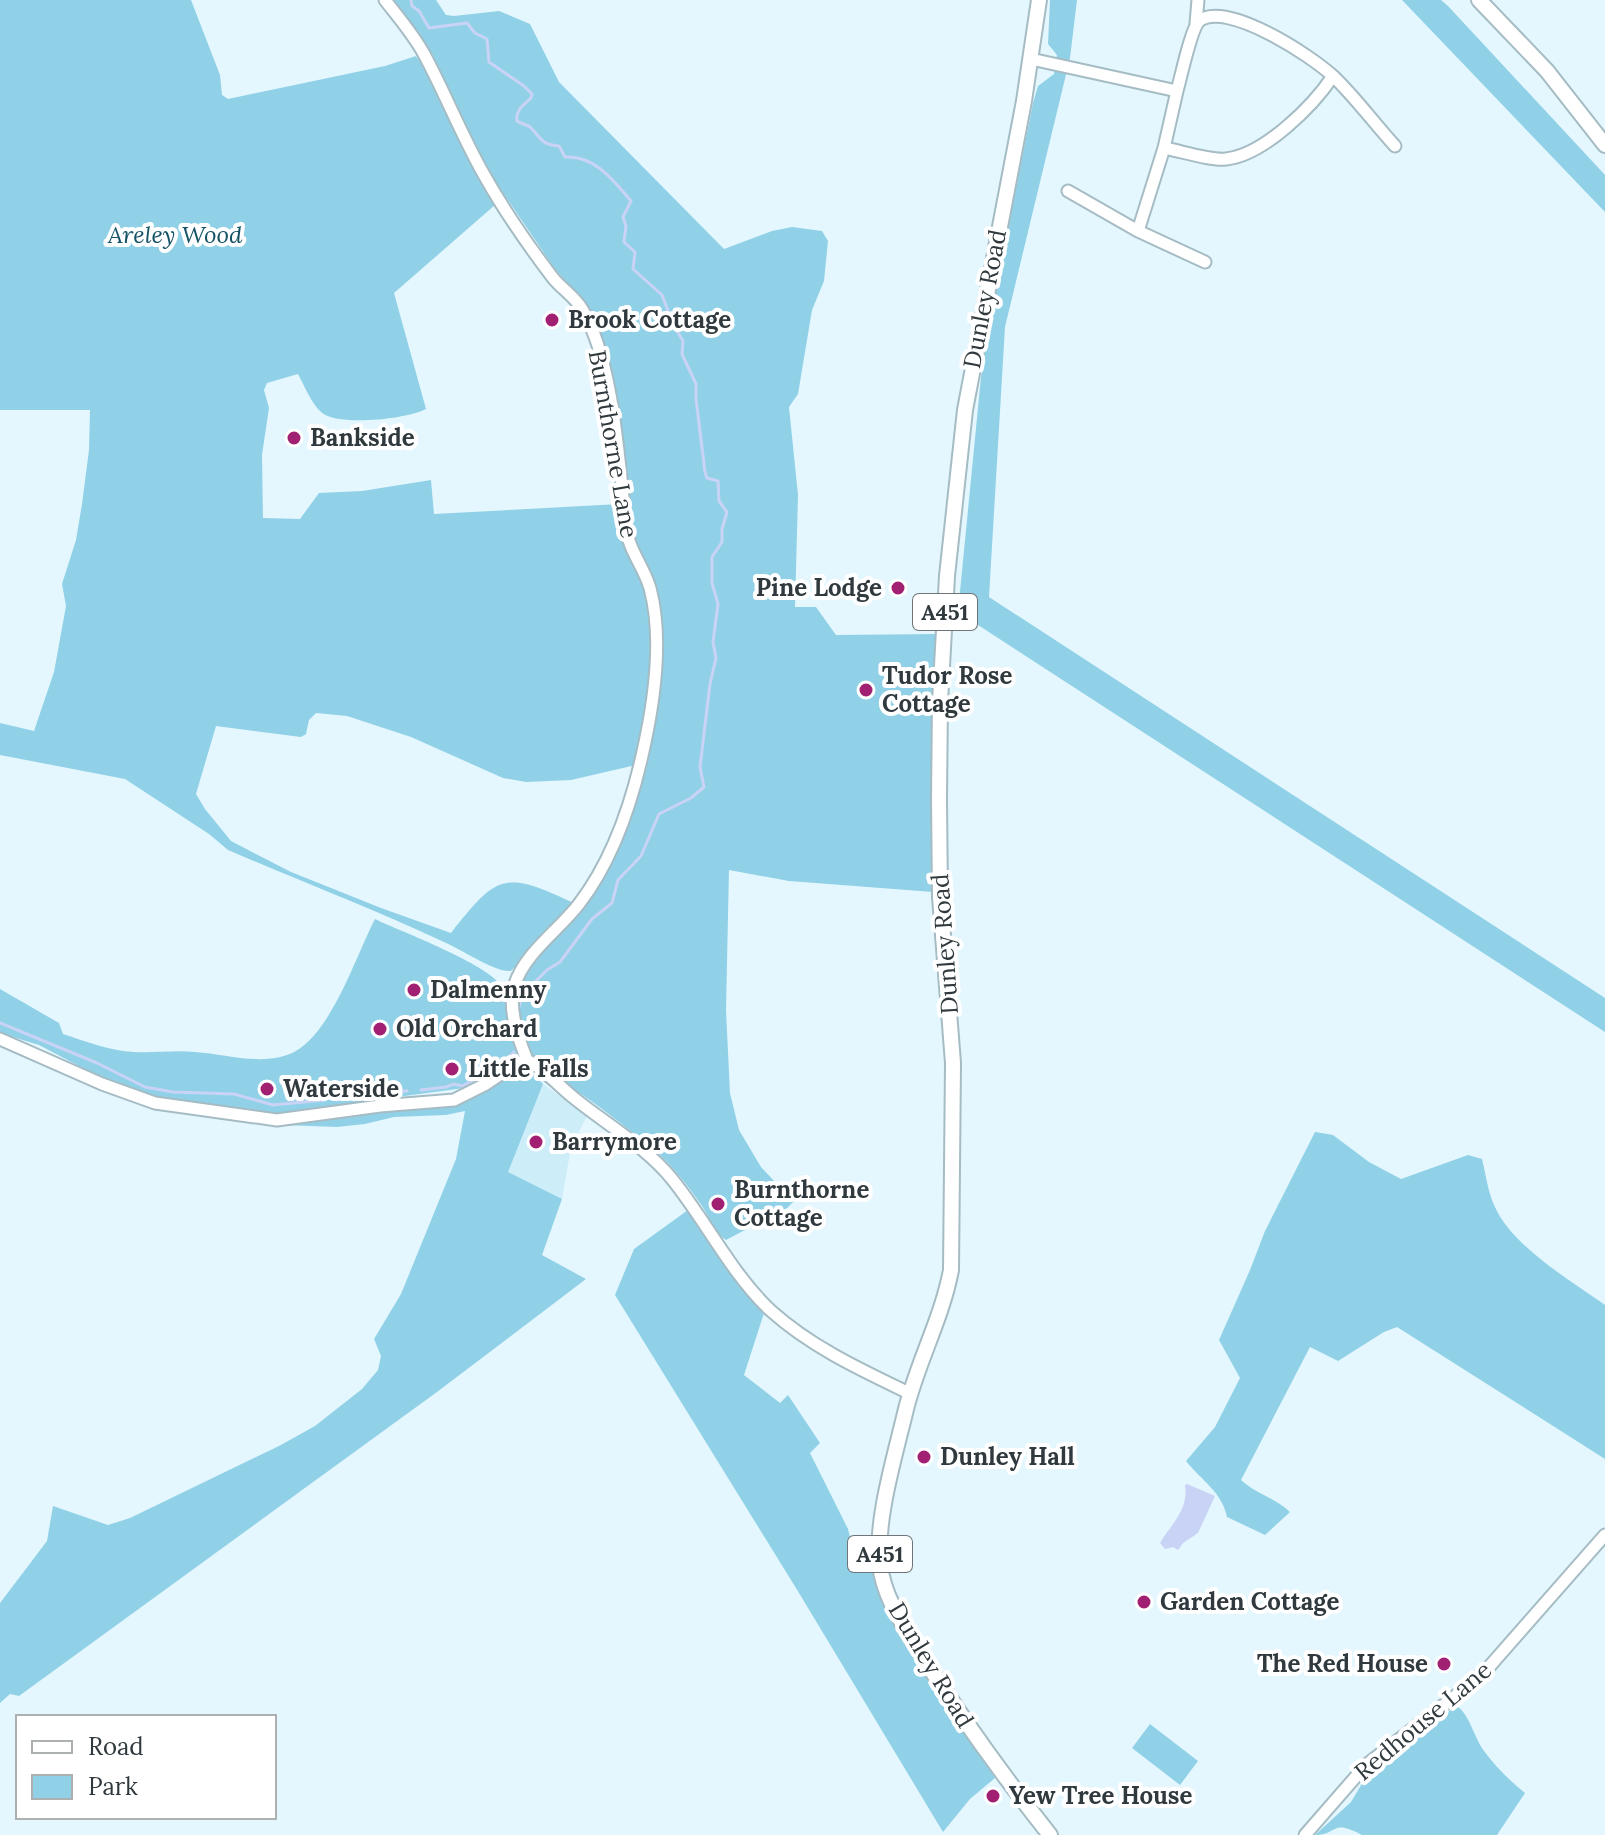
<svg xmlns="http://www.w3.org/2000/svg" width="1605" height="1835" viewBox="0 0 1605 1835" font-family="Lora,serif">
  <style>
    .built { fill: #cdedf9 }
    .green { fill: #91d1e7 }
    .water { fill: #c9d3f6 }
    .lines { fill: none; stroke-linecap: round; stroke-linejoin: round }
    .stream { stroke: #c9d3f6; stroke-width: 3 }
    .minor-casing { stroke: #a5bcc4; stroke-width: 15 }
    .major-casing { stroke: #a5bcc4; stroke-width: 18 }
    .minor { stroke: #fff; stroke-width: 11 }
    .major { stroke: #fff; stroke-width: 14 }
    .poi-dot { fill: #a12072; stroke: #fff; stroke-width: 3 }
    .labels { text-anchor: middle; stroke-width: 8; stroke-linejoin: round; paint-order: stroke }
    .shield { fill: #fff; stroke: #6e7477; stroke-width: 2 }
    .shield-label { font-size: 22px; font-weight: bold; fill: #30393d }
    .park-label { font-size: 24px; font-style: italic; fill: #145365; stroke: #fff }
    .street-label { font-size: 24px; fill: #30393d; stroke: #fff }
    .poi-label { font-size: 24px; font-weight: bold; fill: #30393d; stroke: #fff; text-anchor: start }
  </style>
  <rect width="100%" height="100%" fill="#e4f7fe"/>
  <path class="built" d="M543,1084L587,1116L571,1147L562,1199L507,1172Z"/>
  <path class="green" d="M0,0H191L220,75L222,95L228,99L385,66L416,56L418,59L422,57L464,151L495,205L394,293L426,409C408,419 336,427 321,412C311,403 304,385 298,374L267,383L264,390L269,408L262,455L263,518L300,519L319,493L362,491L431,480L434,514L620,504L649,607L650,683L636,765L571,780L526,782L503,778L411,737L347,716L316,713L309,720L306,734L301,737L216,726L196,794L205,809L231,841L291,872L381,908L451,933C498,873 505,871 574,903L511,971C496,973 461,949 444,942C373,909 300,881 228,850L209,834L125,779L0,755V723L34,731L54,672L66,606L62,584L76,540L82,504L89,450L90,410H0Z
    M394,0H436L446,15L454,16L499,11L530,24L559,82L724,249L772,231L792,227L822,231L828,241L824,281L812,310L798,394L789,407L798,495L795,607H816L836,635L937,634L933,892L789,881L729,870L726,1010L730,1093L739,1130L761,1167L776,1183L793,1190L798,1197L787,1208L726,1240C713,1232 710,1218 702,1206C688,1186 673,1166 655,1151C636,1135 617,1120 598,1106C575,1088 544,1075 528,1048C520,1034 515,1006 518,989C524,966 579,914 595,889C633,834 650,754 660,689C663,672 661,621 657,605C649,570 631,542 631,506L604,350L588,307L555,269L488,171L432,54Z
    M1050,0H1077L1070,58L1005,327L989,597L1605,998V1032L958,612L981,377L990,319L1033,103L1038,86L1054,74L1057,55L1048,44Z
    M1402,0H1441L1448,6L1605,175V212Z
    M375,919C402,932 488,964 501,986C511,1003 516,1034 516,1054L479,1083L464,1088L375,1100L304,1115L274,1116L229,1107L164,1100L98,1076L39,1045L0,1033V989L59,1023L63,1034C85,1041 110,1051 134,1052C154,1053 175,1050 195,1052C225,1054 257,1065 287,1055C329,1042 356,955 375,919Z
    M527,1067L543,1084L508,1172L562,1199L542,1255L586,1279L437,1392L19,1696L10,1694L0,1703V1603L47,1541L53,1506L108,1525L130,1518L279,1446L315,1426L362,1389L378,1370L381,1356L374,1339L401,1294L456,1159L465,1111L446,1115L394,1117L365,1124L337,1127L283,1125L355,1114L456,1106C482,1097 501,1076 527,1067Z
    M1315,1132L1333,1135L1369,1162L1401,1179L1468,1155L1482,1159C1486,1175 1488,1193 1495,1207C1513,1247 1570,1280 1605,1305V1459L1397,1327L1384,1332L1338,1361L1310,1347L1241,1480C1256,1494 1276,1498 1290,1512L1265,1535L1227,1517C1222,1492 1202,1481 1186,1461L1215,1427L1240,1378L1219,1340L1250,1270L1265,1231Z
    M688,1210L743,1288L764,1313L744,1375L780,1403L788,1395L820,1443L810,1453L848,1529L854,1553L871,1542C871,1566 878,1586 886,1607L995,1778L970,1799L943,1832L799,1593L615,1295L634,1249Z
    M1458,1707C1469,1714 1475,1739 1484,1751C1496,1767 1510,1781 1525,1793L1497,1835H1362C1331,1818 1338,1835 1315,1835L1351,1802L1370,1770L1453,1708Z
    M1150,1724L1198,1761L1180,1785L1132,1748Z"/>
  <path class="water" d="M1187,1484L1215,1496L1198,1533L1183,1543L1178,1550L1173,1547L1165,1549L1160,1543C1171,1524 1189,1510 1185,1485Z"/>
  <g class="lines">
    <path class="stream" d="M411,0L412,6L419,11L429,28L467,23L475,33L487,39L489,62L524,86L532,94L531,98C524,105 515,110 517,121C521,124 526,124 530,127C542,138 539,144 559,146L565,157C595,155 614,181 631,201L623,217L626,226L624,242L635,252L633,269L662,295L674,326L683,341L682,354L696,384V399L705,472L707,478L718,481L719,501L727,512L722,529V542L712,557V583L718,604L713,642L716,658L710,684L700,767L704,787L691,798L659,814L641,856L618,880L612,903L592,919L560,962L547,970L527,990L522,996L519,1007
      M0,1023L97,1063L145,1087L173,1092L234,1094L273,1105L325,1100
      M421,1090L446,1087L454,1084L462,1086L496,1069L514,1052
      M337,1100L377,1092L407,1091"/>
    <defs>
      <path id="minor" d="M385,0C399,18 413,34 424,54C445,93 461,134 483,173C503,209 528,245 553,278C562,289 575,297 582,309C614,362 619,465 626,527C628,549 644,567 650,588C664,640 654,704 642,756C630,809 612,861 579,904C559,930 525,953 515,984C507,1007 518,1038 527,1060C544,1069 559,1086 574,1098C606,1124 646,1147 672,1179C706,1221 731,1273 770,1310C811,1347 861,1370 911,1394
        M1196,23L1198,0
        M1031,59L1177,91C1181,77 1191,29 1199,21C1226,0 1310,55 1333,76C1355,97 1374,123 1395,146
        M1164,148C1181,151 1211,161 1226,159C1264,155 1313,106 1333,76
        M1068,191L1138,231L1205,262
        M1138,231L1164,148L1177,91
        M0,1039L102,1084L155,1103L277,1120L380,1106L454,1100L486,1084L516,1064L527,1060
        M1305,1835L1366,1765L1463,1690L1489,1667L1605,1535"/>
      <path id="major" d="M1039,0L1024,101L965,410L947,576L940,702L939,799L940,897L953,1063L951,1270C942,1318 918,1361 906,1409C896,1452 875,1520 880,1564C883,1598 906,1629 923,1657C962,1719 1004,1777 1050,1835
        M1479,0L1547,71L1605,145"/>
    </defs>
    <use href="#minor" class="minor-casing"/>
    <use href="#major" class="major-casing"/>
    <use href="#minor" class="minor"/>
    <use href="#major" class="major"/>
  </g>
  <g class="poi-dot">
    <circle cx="552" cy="320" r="8"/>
    <circle cx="294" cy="438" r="8"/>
    <circle cx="898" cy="588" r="8"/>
    <circle cx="866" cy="690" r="8"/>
    <circle cx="414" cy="990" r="8"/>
    <circle cx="380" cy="1029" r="8"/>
    <circle cx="452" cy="1069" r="8"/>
    <circle cx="267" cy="1089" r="8"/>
    <circle cx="536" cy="1142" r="8"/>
    <circle cx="718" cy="1204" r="8"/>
    <circle cx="924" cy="1457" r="8"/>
    <circle cx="1144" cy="1602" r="8"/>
    <circle cx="1444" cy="1664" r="8"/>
    <circle cx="993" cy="1796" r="8"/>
  </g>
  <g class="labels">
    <g class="shield">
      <rect x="913" y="594" width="64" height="36" rx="6"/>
      <rect x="848" y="1536" width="64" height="36" rx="6"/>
    </g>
    <g class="shield-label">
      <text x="945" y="620">A451</text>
      <text x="880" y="1562">A451</text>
    </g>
    <g class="park-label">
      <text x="175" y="243">Areley Wood</text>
    </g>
    <g class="street-label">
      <text transform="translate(985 299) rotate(-79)" y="8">Dunley Road</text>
      <text transform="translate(613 444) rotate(80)" y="8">Burnthorne Lane</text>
      <text transform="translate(945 944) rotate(-94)" y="8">Dunley Road</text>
      <text transform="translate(931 1665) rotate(59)" y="8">Dunley Road</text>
      <text transform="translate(1423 1721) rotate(-40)" y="8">Redhouse Lane</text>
    </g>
    <g class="poi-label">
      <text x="568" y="328">Brook Cottage</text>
      <text x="310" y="446">Bankside</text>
      <text x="882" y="596" text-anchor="end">Pine Lodge</text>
      <text x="882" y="684">Tudor Rose<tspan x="882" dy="28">Cottage</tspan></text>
      <text x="430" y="998">Dalmenny</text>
      <text x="396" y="1037">Old Orchard</text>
      <text x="468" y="1077">Little Falls</text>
      <text x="283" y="1097">Waterside</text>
      <text x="552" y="1150">Barrymore</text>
      <text x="734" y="1198">Burnthorne<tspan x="734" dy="28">Cottage</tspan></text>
      <text x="940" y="1465">Dunley Hall</text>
      <text x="1160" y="1610">Garden Cottage</text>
      <text x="1428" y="1672" text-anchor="end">The Red House</text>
      <text x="1009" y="1804">Yew Tree House</text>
    </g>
  </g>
  <rect x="16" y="1715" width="260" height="104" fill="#ffffff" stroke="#acb0b1" stroke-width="2"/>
  <rect x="32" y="1741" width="40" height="12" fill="#ffffff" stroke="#acb0b1" stroke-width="2"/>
  <text x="88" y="1755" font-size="24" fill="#30393d">Road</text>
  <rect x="32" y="1775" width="40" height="24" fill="#91d1e7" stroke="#acb0b1" stroke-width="2"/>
  <text x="88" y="1795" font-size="24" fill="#30393d">Park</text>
</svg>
